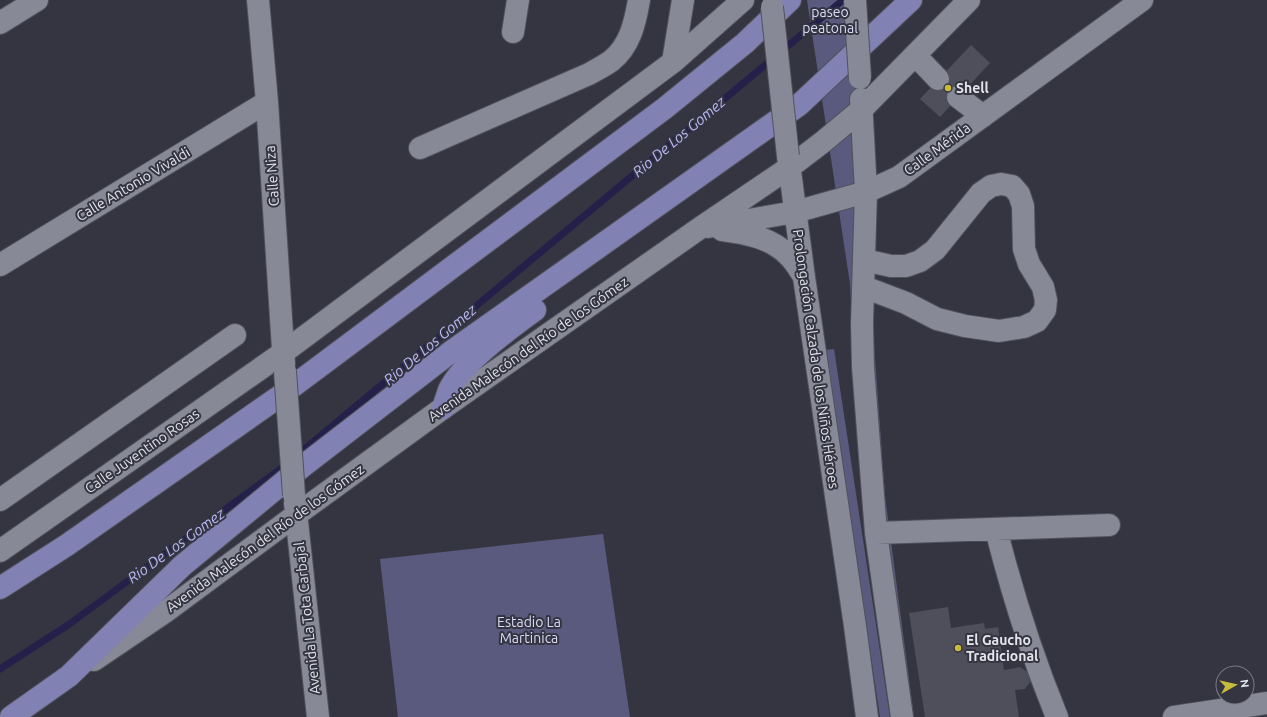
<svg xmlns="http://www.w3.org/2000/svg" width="1267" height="717" viewBox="0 0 1267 717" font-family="Ubuntu,sans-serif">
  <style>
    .green { fill: #595a7d }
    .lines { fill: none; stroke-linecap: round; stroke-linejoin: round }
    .stream { stroke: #24204a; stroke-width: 7 }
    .building { fill: #4f4f5c }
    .minor-tunnel { stroke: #4f4f5c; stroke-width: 22; stroke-dasharray: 22 11; stroke-linecap: butt }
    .minor-casing { stroke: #50515b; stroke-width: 24 }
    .major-casing { stroke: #50515b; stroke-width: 24 }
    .minor { stroke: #888997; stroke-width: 22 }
    .major { stroke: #8281b3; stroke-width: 22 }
    .minor-bridge-casing { stroke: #50515b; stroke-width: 24; stroke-linecap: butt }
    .minor-bridge { stroke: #888997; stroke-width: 22 }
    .poi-dot { fill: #c7bb3c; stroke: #353542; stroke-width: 1.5 }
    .labels { text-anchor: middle; stroke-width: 4; stroke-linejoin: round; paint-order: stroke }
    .park-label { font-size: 14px; fill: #dadbf9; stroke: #353542 }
    .poi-label { font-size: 14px; font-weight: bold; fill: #e3e4ec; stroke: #353542; text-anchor: start }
    .street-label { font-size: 14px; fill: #e3e4ec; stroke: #353542 }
    .water-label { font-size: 15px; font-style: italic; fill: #babaf6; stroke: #353542 }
  </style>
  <rect width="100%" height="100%" fill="#353542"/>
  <path class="green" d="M807,0H849L885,496L914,717H891L877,623L861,481L850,284Z
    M834,349L890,717H880L825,350Z
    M603,534L630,717H398L380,559Z"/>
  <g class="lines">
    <path class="stream" d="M295,457L843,0
      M0,669L68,625L287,464"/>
  </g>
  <path class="building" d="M971,45L990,63L940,117L920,99Z
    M948,607L951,628L984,623L985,629L998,627L1004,670L1020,667L1029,673L1030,682L1025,689L1015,690L1019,717H925L909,613Z"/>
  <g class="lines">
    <path class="minor-tunnel" d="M938,79L958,97"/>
    <defs>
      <path id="minor" d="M258,0L267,102L284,364
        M0,23L37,0
        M513,32L518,0
        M915,55L938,79
        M673,62L683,0
        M958,97L983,116
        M861,99L866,192L862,323L863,367L876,533L902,717
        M420,148L589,74C596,70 604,66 611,61C630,46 635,23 639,0
        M788,156L804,277L855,626L867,717
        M708,227L795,212L866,192L899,177L1142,0
        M722,230C746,233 773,238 790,257C795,262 799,269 803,275
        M0,265L267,102
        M864,287L906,303L937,319L965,326L999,331L1024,327L1037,321L1045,310L1046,300L1043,287L1029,264L1024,249L1023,206L1019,194L1012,186L1001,184L991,186L981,193L935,250L920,261L906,266H891L864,260
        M0,500L235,335
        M295,503L318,717
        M996,529C1012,593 1032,656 1057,717
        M876,533L1109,525
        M0,551L284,352L673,62L743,0
        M94,660L165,612L296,515L443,408L700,228L790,167L824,141L861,110L969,0
        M1174,717L1267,703"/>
      <path id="major" d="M443,408C445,402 447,396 449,390C462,363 510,328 535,310
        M0,588L67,545L280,396L665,108L745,43L790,0
        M11,717L69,676L182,566L303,466L452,351L799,105L911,0"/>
    </defs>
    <use href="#minor" class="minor-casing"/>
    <use href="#major" class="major-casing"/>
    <use href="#minor" class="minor"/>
    <use href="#major" class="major"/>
    <defs>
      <path id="minor-bridge" d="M855,0L860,78
        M772,7L788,156
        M285,371L294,495"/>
    </defs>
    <use href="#minor-bridge" class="minor-bridge-casing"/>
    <use href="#minor-bridge" class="minor-bridge"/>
  </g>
  <g class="poi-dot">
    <circle cx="948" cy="88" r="4"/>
    <circle cx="958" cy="648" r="4"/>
  </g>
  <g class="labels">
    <g class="park-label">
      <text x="830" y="17">paseo<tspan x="830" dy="16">peatonal</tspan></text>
      <text x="529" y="627">Estadio La<tspan x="529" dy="16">Martinica</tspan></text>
    </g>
    <g class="poi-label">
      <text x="956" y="93">Shell</text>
      <text x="966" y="645">El Gaucho<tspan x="966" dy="16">Tradicional</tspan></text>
    </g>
    <g class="street-label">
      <text transform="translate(937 149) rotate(-36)" y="5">Calle Mérida</text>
      <text transform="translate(272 176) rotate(-94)" y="5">Calle Niza</text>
      <text transform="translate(133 184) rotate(-31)" y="5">Calle Antonio Vivaldi</text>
      <text transform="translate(528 349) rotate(-35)" y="5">Avenida Malecón del Río de los Gómez</text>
      <text transform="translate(816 359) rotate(82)" y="5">Prolongación Calzada de los Niños Héroes</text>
      <text transform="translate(142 451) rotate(-35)" y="5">Calle Juventino Rosas</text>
      <text transform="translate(265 538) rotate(-36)" y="5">Avenida Malecón del Río de los Gómez</text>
      <text transform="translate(307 618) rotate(-96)" y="5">Avenida La Tota Carbajal</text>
    </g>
    <g class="water-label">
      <text transform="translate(679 137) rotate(-40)" y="5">Rio De Los Gomez</text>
      <text transform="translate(430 345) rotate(-40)" y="5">Rio De Los Gomez</text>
      <text transform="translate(176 546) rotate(-36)" y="5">Rio De Los Gomez</text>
    </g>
  </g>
  <g transform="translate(1235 685) rotate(82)"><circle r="19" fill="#353542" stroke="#7b7b86"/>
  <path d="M0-3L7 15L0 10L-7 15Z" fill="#c7bb3c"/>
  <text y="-6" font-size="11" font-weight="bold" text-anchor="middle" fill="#e3e4ec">N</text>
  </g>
</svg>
